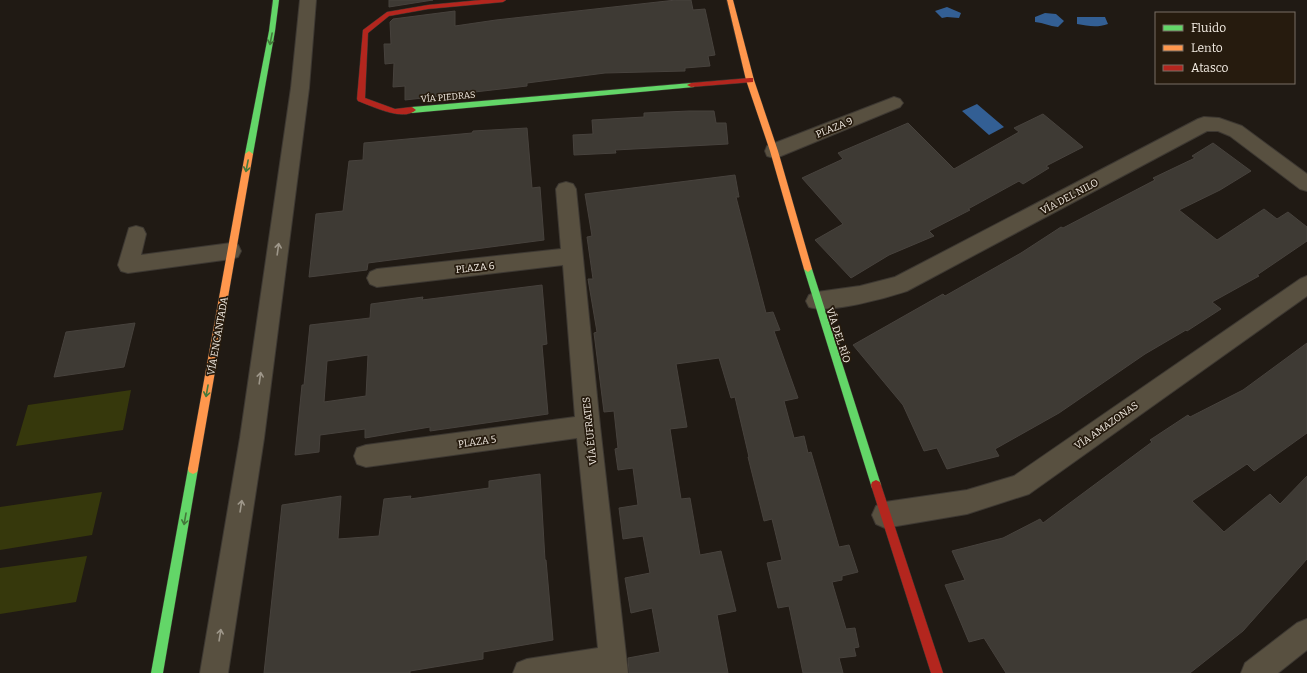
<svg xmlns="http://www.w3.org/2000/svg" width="1307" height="673" viewBox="0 0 1307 673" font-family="Bitter,serif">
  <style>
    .green { fill: #36380c }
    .water { fill: #335f94 }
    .building { fill: #3e3a34; stroke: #47423d; fill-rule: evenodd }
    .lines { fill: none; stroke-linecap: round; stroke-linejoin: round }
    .street-casing { stroke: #3d3832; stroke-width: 2 }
    .fast-casing { stroke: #3d3832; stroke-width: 1 }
    .slow-casing { stroke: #3d3832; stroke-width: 1 }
    .jam-casing { stroke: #3d3832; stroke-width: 1 }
    .street { fill: #585040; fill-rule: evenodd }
    .fast { fill: #63d668; fill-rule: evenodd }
    .slow { fill: #ff974d; fill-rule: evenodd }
    .jam { fill: #b3261e; fill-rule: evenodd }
    .oneway { stroke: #44783b }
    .oneway2 { stroke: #9e978a }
    .labels { text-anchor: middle; stroke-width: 3.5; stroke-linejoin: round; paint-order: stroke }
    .far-street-label { font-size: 9px; fill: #f4ede4; stroke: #261b0e }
    .street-label { font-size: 10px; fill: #f4ede4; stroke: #261b0e }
  </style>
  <rect width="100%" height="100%" fill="#201a14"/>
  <path class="green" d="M131,390L123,430L16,446L28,405Z
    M102,492L92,535L0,550V507Z
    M87,556L76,602L0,614V568Z"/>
  <path class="water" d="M947,7L961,13L959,18L947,17L942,18L935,11Z
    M1045,13L1056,14L1064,21L1058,27C1049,26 1044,23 1035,22V17Z
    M1077,17H1105L1108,24C1097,28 1088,26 1077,24Z
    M977,104L1004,127L989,135L962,111Z"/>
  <path class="building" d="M389,0H433L389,7Z
    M676,0H691L693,10L705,9L715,55L708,56L710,66L685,68V71L605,73L527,83V86L405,100V86L393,87L394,63L385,64L384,44H391L390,22L393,19L455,11V26L496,20Z
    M689,111H714L716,123H726L728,144L615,150L616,153L574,155L573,135L593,134L592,120L644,117V113Z
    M1043,114L1083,147L1046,166L1049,168L1023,184L1019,181L968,209L970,210L929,231L934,236L889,255L851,278L815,240L843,224L802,178L843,159L838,153L908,123L954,169L1019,132L1014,128Z
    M527,128L532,188L540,187L544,240L368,263L367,270L309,277L316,214L343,211L349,161L363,160L364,143L472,133L473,131Z
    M1213,143L1251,171L1220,190L1179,210L1217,240L1264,209L1277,219L1288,212L1307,227V241L1257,275L1259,276L1212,302L1221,309L1187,331L1186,330L1145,354L1059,413L995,449L999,456L947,469L937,448L924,451L903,405L853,345L943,294L945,296L1021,253L1061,227L1063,228L1155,180L1153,178L1195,158L1192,156Z
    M735,175L739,197H736L766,313L773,312L780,330L774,331L798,398L784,401L794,438L804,436L808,453L811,452L839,547L849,545L858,572L842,576V580L832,582L846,629L855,628L859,647L854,648L856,656L839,658L843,673H803L789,606L778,608L767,563L782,560L772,519L764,521L748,457H749L735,397L731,398L719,358L676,364L687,427L670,429L681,499L690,498L700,555L721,551L736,611L717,615L728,673H629L628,658L660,652L652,608L631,613L625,578L650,573L643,536L623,539L619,508L638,505L633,468L618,470L615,449L618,448L614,411L604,412L594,333L597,332L588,279H593L587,237L592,236L585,194Z
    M542,285L547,344L542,345L548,414L430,431V427L365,438V429L320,435L319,452L295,455L302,385H304L310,325L370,318L371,304L423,297L422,300ZM368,355L366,396L324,402L327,361Z
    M135,323L124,367L54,377L66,332Z
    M1307,343V433L1254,471L1247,464L1192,501L1224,532L1270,494L1280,504L1307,476V559L1243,631L1190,673H1006L984,638L969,642L945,585L965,580L952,551L1003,538L1040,519L1043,523L1152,442L1150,440L1188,415L1190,417L1243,390Z
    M540,474L545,560H546L553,640L483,652V659L410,671V673H264L282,505L341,496L338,539L379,536L384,499L411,496L410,499L489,488V481Z"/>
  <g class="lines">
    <defs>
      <path id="street" d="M300,0H316L309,88L264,438L228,673H200L240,438L291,88Z
        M894,97L900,99L903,103L900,107L781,156L774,158L767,156L765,151L767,146Z
        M1204,117L1219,118L1242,126L1307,174V191L1300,189L1230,136L1218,131H1207L907,291C886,298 829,314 809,307L806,301L809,295L817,292L860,286L895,277L1198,119Z
        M566,182L573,184L576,189L600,426L628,673H513L517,663L527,659L598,648L577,438L366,467L357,464L354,456L357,448L366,445L575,417L563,265L377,287L370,284L367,278L370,272L377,269L561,249L556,189L559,184Z
        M136,226L143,228L146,234L141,255L231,243L238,245L241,251L238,257L231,259L128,273L121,271L118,265L129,228Z
        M1307,276V296L1029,494L967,514L885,528L876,524L872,515L876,506L885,502L967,490L1014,476L1300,279Z
        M1307,619V650L1278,673H1241L1245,663L1297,623Z"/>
      <path id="fast" d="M273,0H279L275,31L253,154L249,157L245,154L269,31Z
        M691,83L695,85L694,87L412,113L408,110L412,107Z
        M808,266L812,269L881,485L880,488L876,490L872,488L871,485L804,269Z
        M193,464L197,466L198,469L163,673H151L188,469L189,466Z"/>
      <path id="slow" d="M727,0H733L754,80L778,151L812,269L808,272L804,269L770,151L746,80Z
        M249,151L253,154L198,469L197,472L193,474L189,472L188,469L245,154Z"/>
      <path id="jam" d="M481,0H506L503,2L428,9L389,16L368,33L365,98L395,109L412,107L416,110C403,122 372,106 358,101L357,99L363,30L387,12L428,5Z
        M750,78H753V82L691,87L687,85L691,83Z
        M876,480L880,482L881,485L943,673H931L871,485L872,482Z"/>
    </defs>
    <use href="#street" class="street-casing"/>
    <use href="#fast" class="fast-casing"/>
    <use href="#slow" class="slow-casing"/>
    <use href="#jam" class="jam-casing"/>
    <use href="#street" class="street"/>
    <use href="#fast" class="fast"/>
    <use href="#slow" class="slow"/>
    <use href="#jam" class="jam"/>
  </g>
  <defs><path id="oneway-shaft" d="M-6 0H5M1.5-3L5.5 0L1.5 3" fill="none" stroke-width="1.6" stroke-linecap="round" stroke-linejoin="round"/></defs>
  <g class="oneway">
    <use href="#oneway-shaft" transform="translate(271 39) rotate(101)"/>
    <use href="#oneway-shaft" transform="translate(247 166) rotate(101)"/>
    <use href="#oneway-shaft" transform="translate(207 391) rotate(100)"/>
    <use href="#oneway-shaft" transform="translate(185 519) rotate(100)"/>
  </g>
  <g class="oneway2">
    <use href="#oneway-shaft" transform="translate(278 249) rotate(-82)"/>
    <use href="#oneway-shaft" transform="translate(260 378) rotate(-82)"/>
    <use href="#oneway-shaft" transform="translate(241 506) rotate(-81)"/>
    <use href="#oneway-shaft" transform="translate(220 635) rotate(-81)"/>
  </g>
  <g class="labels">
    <g class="far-street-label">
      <text transform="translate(448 97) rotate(-5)" y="3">VÍA PIEDRAS</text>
    </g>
    <g class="street-label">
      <text transform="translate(834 127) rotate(-22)" y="4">PLAZA 9</text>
      <text transform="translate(1069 196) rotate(-28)" y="4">VÍA DEL NILO</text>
      <text transform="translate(475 267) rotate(-6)" y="4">PLAZA 6</text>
      <text transform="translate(839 335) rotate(72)" y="4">VÍA DEL RÍO</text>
      <text transform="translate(217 336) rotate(-80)" y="4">VÍA ENCANTADA</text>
      <text transform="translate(1106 425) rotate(-35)" y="4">VÍA AMAZONAS</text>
      <text transform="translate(589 431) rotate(-96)" y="4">VÍA ÉUFRATES</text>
      <text transform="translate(477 441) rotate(-8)" y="4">PLAZA 5</text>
    </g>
  </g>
  <rect x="1155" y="12" width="140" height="72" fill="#261b0e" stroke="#786f64"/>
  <rect x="1163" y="25" width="20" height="6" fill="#63d668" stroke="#786f64"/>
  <text x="1191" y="32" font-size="12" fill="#f4ede4">Fluido</text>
  <rect x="1163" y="45" width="20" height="6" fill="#ff974d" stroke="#786f64"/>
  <text x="1191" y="52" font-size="12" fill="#f4ede4">Lento</text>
  <rect x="1163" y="65" width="20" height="6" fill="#b3261e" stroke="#786f64"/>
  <text x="1191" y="72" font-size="12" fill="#f4ede4">Atasco</text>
</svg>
